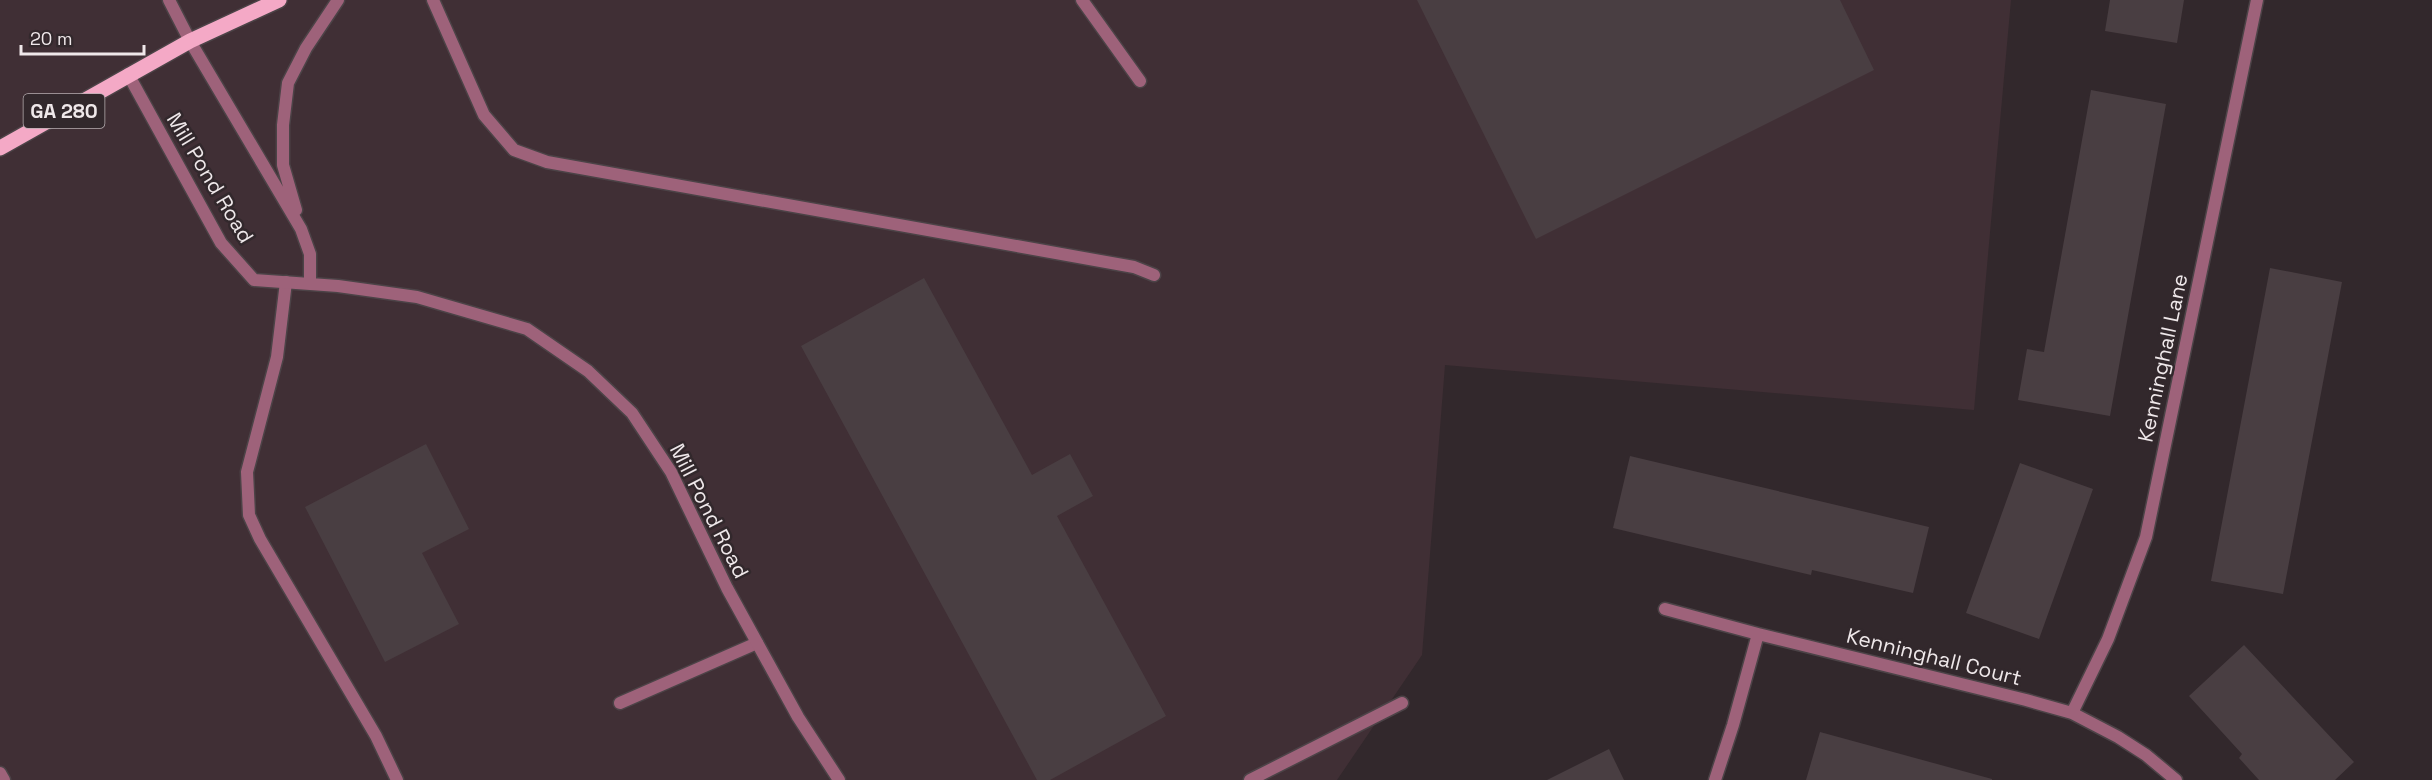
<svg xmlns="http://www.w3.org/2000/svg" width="2432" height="780" viewBox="0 0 2432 780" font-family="'Space Grotesk',sans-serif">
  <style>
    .built { fill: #402f35 }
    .building { fill: #493e42 }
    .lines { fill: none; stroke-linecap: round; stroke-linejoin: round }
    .lane-casing { stroke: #4c4347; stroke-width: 15 }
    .street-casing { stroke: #4c4347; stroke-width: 15 }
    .primary-casing { stroke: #4c4347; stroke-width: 18 }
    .lane { stroke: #9e627a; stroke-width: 12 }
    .street { stroke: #9e627a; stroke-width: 12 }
    .primary { stroke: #f4a9c6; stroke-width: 15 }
    .labels { text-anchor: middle; stroke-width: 5; stroke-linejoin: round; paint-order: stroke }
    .shield { fill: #32282c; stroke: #b6aeb1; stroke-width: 1.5 }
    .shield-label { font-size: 20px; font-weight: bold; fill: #efe8ea }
    .street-label { font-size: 21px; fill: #efe8ea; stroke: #32282c }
  </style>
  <rect width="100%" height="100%" fill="#32282c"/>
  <path class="built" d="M0,0H2011L1974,410L1445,365L1422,655L1337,780H0Z"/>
  <path class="building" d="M1417,0H1840L1874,70L1536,239Z
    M2110,0H2184L2177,43L2105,31Z
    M2091,90L2166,104L2110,416L2018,400L2027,349L2044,352Z
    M2270,268L2342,282L2283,594L2211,581Z
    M924,278L1032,475L1070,454L1093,496L1057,516L1166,716L1050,780H1037L801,346Z
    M426,444L469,529L422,553L459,624L385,662L305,507Z
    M1630,456L1929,527L1913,593L1812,570L1811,575L1613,528Z
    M2020,463L2093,489L2039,639L1966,613Z
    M2244,645L2354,762L2335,780H2259L2239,758L2242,754L2189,696Z
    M1820,732L1992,779V780H1806Z
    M1609,749L1624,780H1547Z"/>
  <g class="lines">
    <defs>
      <path id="lane" d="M169,0L190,41
        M433,0L484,115L514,150L547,162L1134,267L1154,275
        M1082,0L1140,81
        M286,282L277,357L247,472L249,515L260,539L376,736L397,780
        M620,703L757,643
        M0,773L4,780
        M1250,780L1402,703"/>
      <path id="street" d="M190,41L301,229L310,254V283
        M128,74L221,243L254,280L338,286L417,297L527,329L588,371L632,413L671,472L727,588L798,717L839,780
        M296,210L283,165V125L288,83L306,48L338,0
        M1665,609L1758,634L2026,700L2072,713L2118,737L2146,755L2176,780
        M2072,713L2108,639L2146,537L2257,0
        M1715,780L1733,725L1758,634"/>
      <path id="primary" d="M0,148L190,41L279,0"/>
    </defs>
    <use href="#lane" class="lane-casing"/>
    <use href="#street" class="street-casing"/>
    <use href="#primary" class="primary-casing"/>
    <use href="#lane" class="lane"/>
    <use href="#street" class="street"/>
    <use href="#primary" class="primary"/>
  </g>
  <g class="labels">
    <rect class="shield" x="23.5" y="94" width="81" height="34" rx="4.5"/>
    <g class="shield-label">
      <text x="64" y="118">GA 280</text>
    </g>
    <g class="street-label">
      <text transform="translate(210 178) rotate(59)" y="7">Mill Pond Road</text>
      <text transform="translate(2163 358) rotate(-78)" y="7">Kenninghall Lane</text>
      <text transform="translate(709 511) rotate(63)" y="7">Mill Pond Road</text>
      <text transform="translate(1934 657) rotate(14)" y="7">Kenninghall Court</text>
    </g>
  </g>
  <path d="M21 45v9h123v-9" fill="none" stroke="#efe8ea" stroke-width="3"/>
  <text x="30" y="45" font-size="18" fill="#efe8ea" stroke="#32282c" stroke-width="4.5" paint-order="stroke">20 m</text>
</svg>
